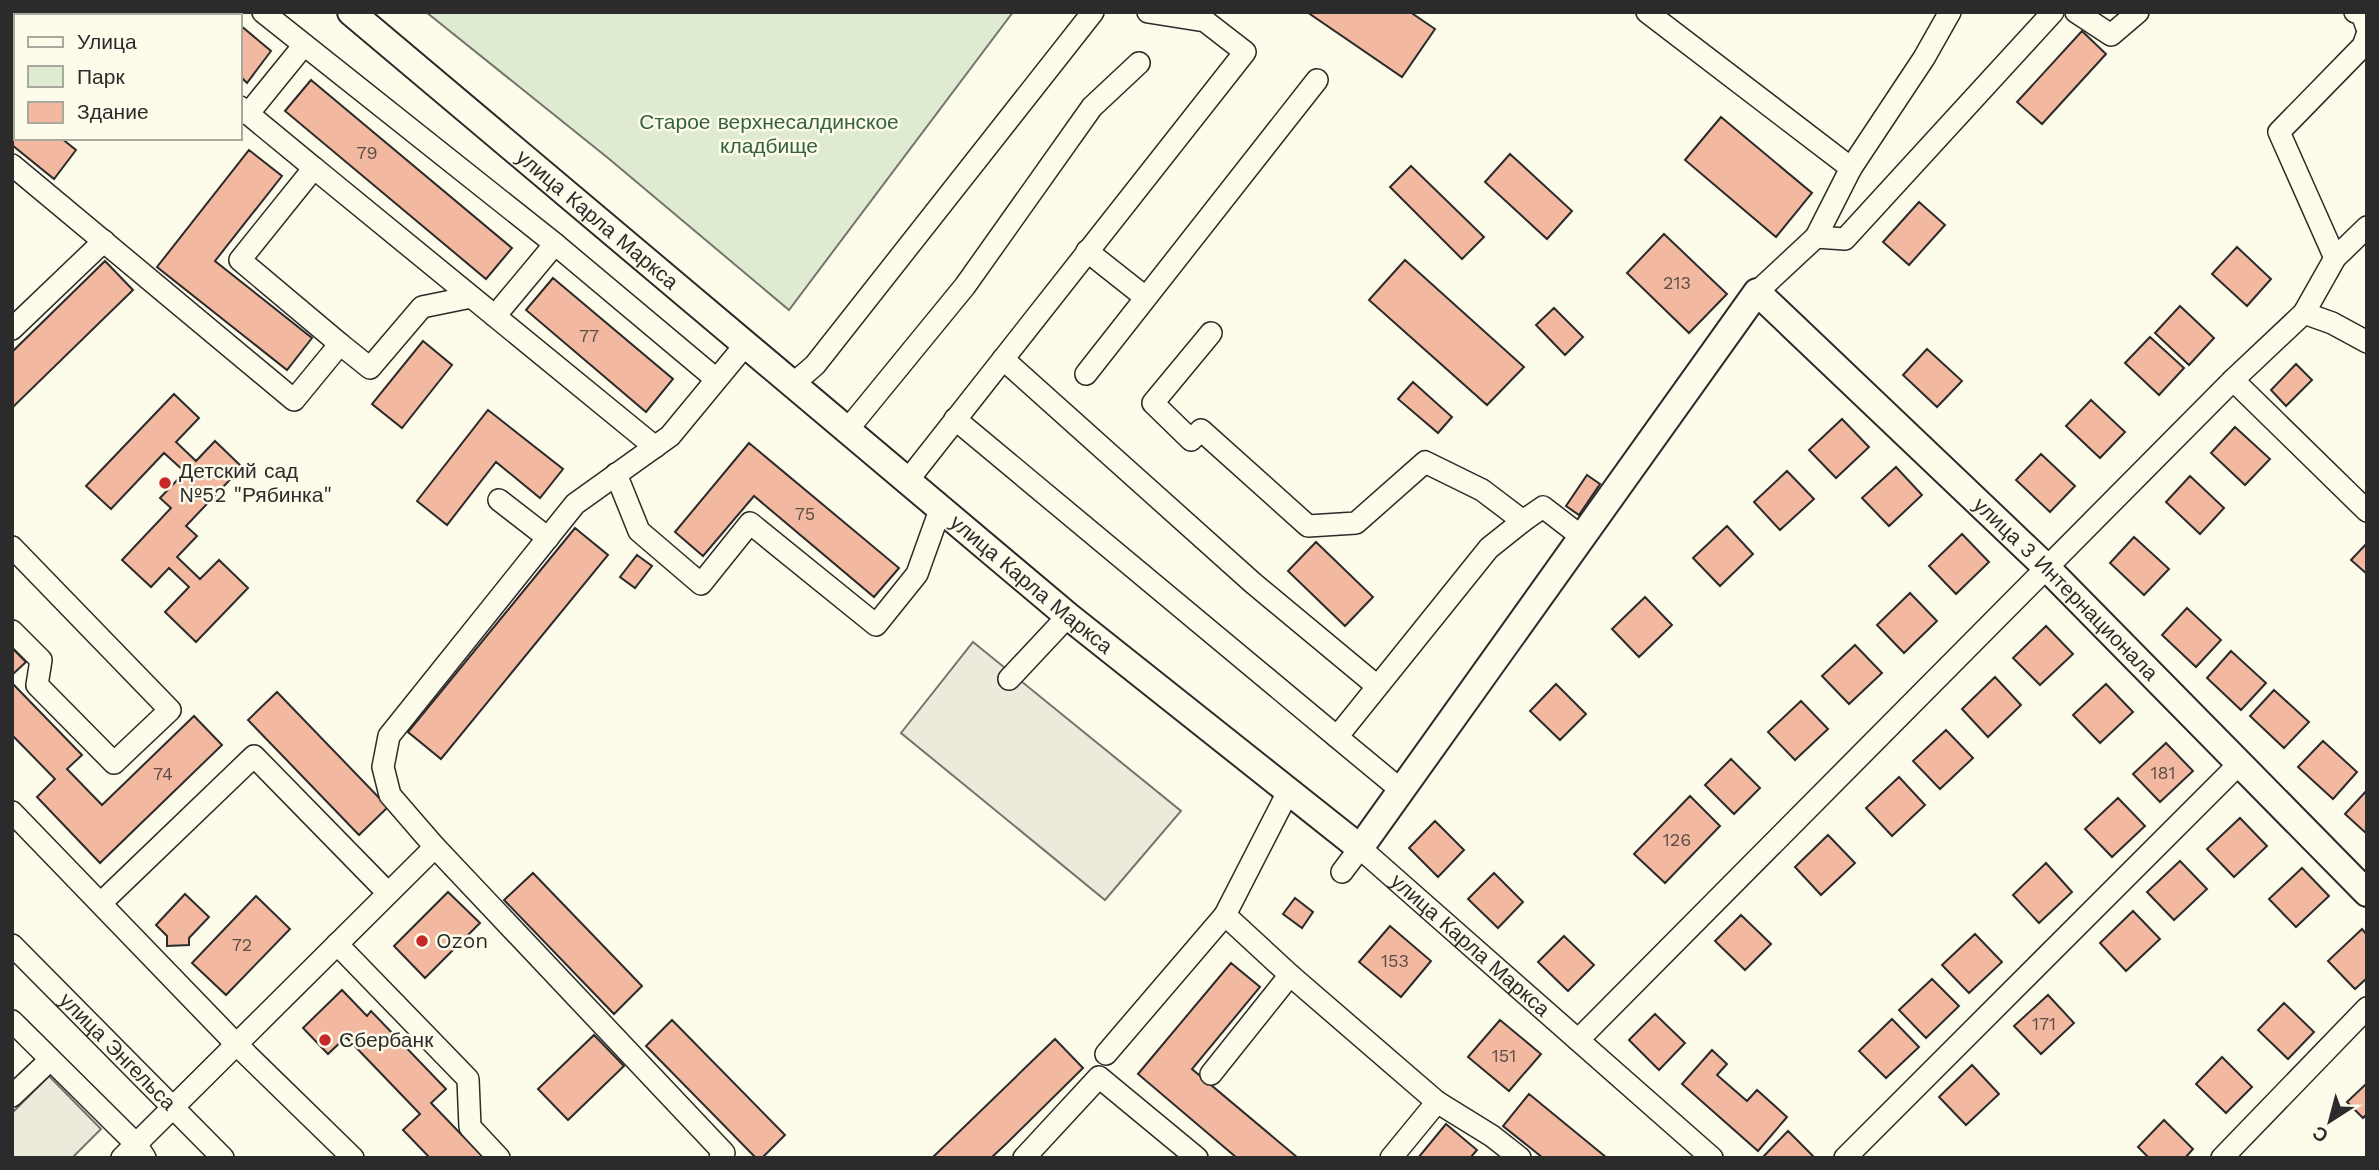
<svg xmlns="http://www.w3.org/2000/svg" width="2379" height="1170" viewBox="0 0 2379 1170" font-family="'Work Sans',sans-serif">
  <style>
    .green { fill: #deebd1; stroke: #74746e; stroke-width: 2 }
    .parking { fill: #eceadb; stroke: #74746e; stroke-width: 2 }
    .building { fill: #f2b8a0; stroke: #2b2b2b; stroke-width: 2 }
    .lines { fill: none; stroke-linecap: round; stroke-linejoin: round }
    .minor-casing { stroke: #2b2b2b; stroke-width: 24 }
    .major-casing { stroke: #2b2b2b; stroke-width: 30 }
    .minor { stroke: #fdfbea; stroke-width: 21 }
    .major { stroke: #fdfbea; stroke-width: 26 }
    .poi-dot { fill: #c62828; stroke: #fdfbea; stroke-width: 2.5 }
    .labels { text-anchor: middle; stroke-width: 5; stroke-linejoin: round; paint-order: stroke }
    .number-label { font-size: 18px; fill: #5d4e48 }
    .park-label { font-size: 21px; fill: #34623c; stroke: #fdfbea }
    .street-label { font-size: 21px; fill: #2b2b2b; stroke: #fdfbea }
    .poi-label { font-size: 21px; fill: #2b2b2b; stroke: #fdfbea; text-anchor: start }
  </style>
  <rect width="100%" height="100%" fill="#fdfbea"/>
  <path class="green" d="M426,12H1013L789,310L608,158Z"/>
  <path class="parking" d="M973,642L1181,811L1105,900L901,733Z
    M49,1076L101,1129L72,1158H12V1113Z"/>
  <path class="building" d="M12,12H224L228,16H166L163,13L136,16H16V29L12,30Z
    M1307,12H1410L1435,29L1402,77Z
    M240,25L271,51L247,83L240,76Z
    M2082,31L2106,54L2042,124L2017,102Z
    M311,80L512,248L486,279L285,111Z
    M12,100L16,103V138H61L76,150L54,179L12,145Z
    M1721,117L1812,193L1776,237L1685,160Z
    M249,150L282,176L215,261L312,338L287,370L157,267Z
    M1510,154L1572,211L1547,239L1485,182Z
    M1411,166L1484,237L1462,259L1390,187Z
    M1919,202L1945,225L1909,265L1883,242Z
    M1664,234L1727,294L1689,333L1627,273Z
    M2237,247L2271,279L2247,306L2212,274Z
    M1405,260L1524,367L1487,405L1369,300Z
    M105,261L133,290L12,408V352Z
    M553,278L673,379L646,412L526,310Z
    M2180,306L2214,338L2189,365L2155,333Z
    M1554,308L1583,337L1565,355L1536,325Z
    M2150,337L2184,368L2159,395L2125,363Z
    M423,341L452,365L402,428L372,404Z
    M1927,349L1962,381L1937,407L1903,375Z
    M2296,364L2312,380L2286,406L2271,390Z
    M1413,382L1452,417L1438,433L1398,399Z
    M174,394L199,418L176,442L196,461L215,441L242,467L186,526L197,536L177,557L200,579L219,560L248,588L196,642L165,612L189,587L169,568L151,587L122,560L171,508L160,498L185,472L164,453L111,509L86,486Z
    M2091,400L2125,432L2100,458L2066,426Z
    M488,410L563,469L540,498L496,462L447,525L417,501Z
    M1842,419L1869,447L1836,478L1809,450Z
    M2235,427L2270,459L2245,485L2211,453Z
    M749,443L899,568L874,597L754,496L703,556L675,532Z
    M2041,454L2075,486L2050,512L2016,480Z
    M1896,467L1922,495L1889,526L1862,498Z
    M1787,471L1814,499L1780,530L1754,502Z
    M1587,475L1600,484L1579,515L1566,506Z
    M2190,476L2224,508L2200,534L2166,502Z
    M1727,526L1753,554L1720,586L1693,558Z
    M575,528L608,555L441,759L408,732Z
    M1962,534L1989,562L1956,594L1929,566Z
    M2134,537L2169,569L2144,595L2110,563Z
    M1316,542L1373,597L1345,626L1288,571Z
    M2367,543V574L2351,560Z
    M637,555L652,566L635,588L620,577Z
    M1910,593L1937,621L1904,653L1877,625Z
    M1645,597L1672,625L1639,657L1612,629Z
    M2187,608L2221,640L2196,667L2162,635Z
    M2046,626L2073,654L2040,685L2013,658Z
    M1855,645L1882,673L1849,704L1822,676Z
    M12,648L26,662L12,675Z
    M2231,651L2266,683L2241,710L2207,678Z
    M1995,677L2021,705L1988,737L1962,709Z
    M12,683L82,755L67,769L102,805L194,716L222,745L100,863L37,797L55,779L12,735Z
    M1556,684L1586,714L1560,740L1530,711Z
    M2106,684L2133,712L2100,743L2073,715Z
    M2274,690L2309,722L2284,748L2250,716Z
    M277,692L388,807L359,835L248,720Z
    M1801,701L1828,729L1795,760L1768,732Z
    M1946,730L1973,758L1940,789L1913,761Z
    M2323,741L2357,772L2333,799L2298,767Z
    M2166,743L2193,771L2160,802L2133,774Z
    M1731,759L1760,788L1734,814L1705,785Z
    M1899,777L1925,805L1892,836L1866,808Z
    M2367,790V834L2345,814Z
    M1690,796L1720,826L1665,883L1634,854Z
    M2118,798L2145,826L2112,857L2085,829Z
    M2240,818L2267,846L2234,877L2207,849Z
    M1435,821L1464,850L1438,877L1409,848Z
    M1828,835L1855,863L1821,895L1795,867Z
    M2180,861L2207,889L2174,920L2147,892Z
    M2046,863L2072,892L2039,923L2013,895Z
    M2302,868L2329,896L2296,927L2269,899Z
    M533,873L642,986L614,1014L504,900Z
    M1494,873L1523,902L1498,928L1468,899Z
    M448,892L480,923L425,978L394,946Z
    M185,894L209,917L189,938V945L167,946V936L156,925Z
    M256,896L290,929L226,995L192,963Z
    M1295,898L1313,912L1302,928L1283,914Z
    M2133,911L2160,939L2126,971L2100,943Z
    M1741,915L1771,944L1745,970L1715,941Z
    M1390,926L1431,961L1401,997L1359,962Z
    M2362,929L2367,935V978L2355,989L2328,961Z
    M1975,934L2002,962L1969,993L1942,965Z
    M1564,936L1594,965L1568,991L1538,962Z
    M1231,963L1260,987L1192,1069L1298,1158H1237L1138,1074Z
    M1932,979L1959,1006L1926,1038L1899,1010Z
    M342,990L367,1016L371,1011L446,1089L431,1103L484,1158H430L403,1130L420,1114L346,1037L328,1054L303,1028Z
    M2048,995L2074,1023L2041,1054L2014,1026Z
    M2284,1003L2314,1032L2288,1059L2258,1030Z
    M1655,1014L1685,1043L1659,1070L1629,1040Z
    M1892,1019L1919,1047L1886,1078L1859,1051Z
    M672,1020L785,1135L762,1158H756L646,1046Z
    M1500,1020L1541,1054L1509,1091L1468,1057Z
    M594,1035L624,1066L568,1120L538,1089Z
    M1055,1039L1083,1068L1007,1143L991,1158H932Z
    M1712,1050L1727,1064L1717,1075L1747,1101L1757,1090L1787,1117L1758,1151L1682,1084Z
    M2222,1057L2252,1087L2226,1113L2196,1084Z
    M1972,1065L1999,1094L1966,1125L1939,1097Z
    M2367,1083V1114L2363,1118L2347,1102Z
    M1529,1094L1607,1158H1543L1503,1126Z
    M2164,1120L2193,1149L2185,1158H2149L2138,1147Z
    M1446,1124L1477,1150L1470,1158H1418Z
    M1788,1131L1815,1158H1762Z"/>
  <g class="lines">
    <defs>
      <g id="minor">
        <path d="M263,12L555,244L716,379"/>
        <path d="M1647,12L1851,168"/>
        <path d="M2076,12L2111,35L2138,12"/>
        <path d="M2355,12L2362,14L2367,28"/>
        <path d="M12,59L16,55"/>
        <path d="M248,114L304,45"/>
        <path d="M12,165L294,400L340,344L240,260L314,168L240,107"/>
        <path d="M314,168L655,447"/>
        <path d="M1816,237L1845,239L2053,12"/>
        <path d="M1087,251L1145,297"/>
        <path d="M2335,258L2279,132L2363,46L2367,35"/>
        <path d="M1757,292L1816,237L1851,168L1924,58L1950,12"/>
        <path d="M2304,313L2332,323L2367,342"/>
        <path d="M495,316L555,244"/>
        <path d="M12,329L104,241"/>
        <path d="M1211,333L1153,403L1191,440L1201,430L1308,526L1356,523L1425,462L1482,490L1523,521L1543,507L1582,537"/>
        <path d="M340,344L370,368L422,307L471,297"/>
        <path d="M1003,359L1253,583L1377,686"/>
        <path d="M1086,374L1317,80"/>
        <path d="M2233,380L2367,511"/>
        <path d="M793,384L815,365L1093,12"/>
        <path d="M955,419L1337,737L1489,548L1523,521"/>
        <path d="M848,429L965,286L1092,107L1139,63"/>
        <path d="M616,474L639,531L701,584L750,523L876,625L917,574L941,507"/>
        <path d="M908,480L1245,52L1205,21L1148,12"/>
        <path d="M499,500L548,538"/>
        <path d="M12,547L170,710L114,763L37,685L41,660L12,631"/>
        <path d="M1009,679L1068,616"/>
        <path d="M1337,737L1401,790"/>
        <path d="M12,812L237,1045L353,1158"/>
        <path d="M435,847L724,1153L720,1158"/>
        <path id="s1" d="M1342,872L1360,848L1712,1158"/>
        <path d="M101,903L254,756L388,893"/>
        <path d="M1225,915L1290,975L1437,1102"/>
        <path d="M337,944L468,1079L470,1127L499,1158"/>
        <path id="s2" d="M12,945L223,1158"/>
        <path d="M12,1021L136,1144L145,1158"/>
        <path d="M1578,1040L2233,380L2304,313L2335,258L2367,227"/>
        <path d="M1106,1054L1225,915L1288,792"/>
        <path d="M1211,1074L1290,975"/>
        <path d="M12,1096L50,1060"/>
        <path d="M122,1158L435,847L390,795L383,767L389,736L575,504L670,436L746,344"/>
        <path d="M1024,1158L1099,1077L1197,1158"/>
        <path d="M1391,1158L1437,1102L1492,1136L1520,1158"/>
        <path d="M1845,1158L2240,763"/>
        <path d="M2222,1158L2367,1008"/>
      </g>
      <g id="major">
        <path id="s3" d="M351,12L1068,616L1360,848L1757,292L2046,567L2367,893"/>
      </g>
    </defs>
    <use href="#minor" class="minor-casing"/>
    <use href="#major" class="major-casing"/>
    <use href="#minor" class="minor"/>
    <use href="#major" class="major"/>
  </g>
  <g class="poi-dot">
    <circle cx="165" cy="483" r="7"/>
    <circle cx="422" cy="941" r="7"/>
    <circle cx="325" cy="1040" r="7"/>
  </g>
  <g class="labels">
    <g class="number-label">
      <text x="367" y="159">79</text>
      <text x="1677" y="289">213</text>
      <text x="589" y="342">77</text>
      <text x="805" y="520">75</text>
      <text x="2163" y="779">181</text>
      <text x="163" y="780">74</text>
      <text x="1677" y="846">126</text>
      <text x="242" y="951">72</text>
      <text x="1395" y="967">153</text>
      <text x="2044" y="1030">171</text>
      <text x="1504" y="1062">151</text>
    </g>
    <g class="park-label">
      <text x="769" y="129">Старое верхнесалдинское<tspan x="769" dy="24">кладбище</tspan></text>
    </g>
    <g class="street-label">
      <text dy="7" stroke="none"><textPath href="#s3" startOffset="322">улица Карла Маркса</textPath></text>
      <text dy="7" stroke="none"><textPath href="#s3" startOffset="889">улица Карла Маркса</textPath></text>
      <text dy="7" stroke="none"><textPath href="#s3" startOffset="2422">улица 3 Интернационала</textPath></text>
      <text dy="7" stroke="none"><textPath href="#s1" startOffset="177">улица Карла Маркса</textPath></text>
      <text dy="7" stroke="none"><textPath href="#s2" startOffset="150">улица Энгельса</textPath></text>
    </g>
    <g class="poi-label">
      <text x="179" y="478">Детский сад<tspan x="179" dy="24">№52 "Рябинка"</tspan></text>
      <text x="436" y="948">Ozon</text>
      <text x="339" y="1047">Сбербанк</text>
    </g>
  </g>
  <rect width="2379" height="1170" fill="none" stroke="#2b2b2b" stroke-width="28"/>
  <rect x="14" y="14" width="228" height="126" fill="#fdfbea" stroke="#a9a89e" stroke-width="2"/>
  <rect x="28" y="37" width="35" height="10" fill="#fdfbea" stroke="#a9a89e" stroke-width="2"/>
  <text x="77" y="49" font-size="21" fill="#2b2b2b">Улица</text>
  <rect x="28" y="66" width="35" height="21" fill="#deebd1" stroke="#a9a89e" stroke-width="2"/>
  <text x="77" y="84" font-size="21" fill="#2b2b2b">Парк</text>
  <rect x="28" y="102" width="35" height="21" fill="#f2b8a0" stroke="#a9a89e" stroke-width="2"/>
  <text x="77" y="119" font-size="21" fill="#2b2b2b">Здание</text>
  <g transform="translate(2330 1121) rotate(216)" stroke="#fdfbea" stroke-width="5" paint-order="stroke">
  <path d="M0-5L12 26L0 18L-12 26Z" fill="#2b2b2b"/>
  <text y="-10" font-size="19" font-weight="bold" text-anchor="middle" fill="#2b2b2b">С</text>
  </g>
</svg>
